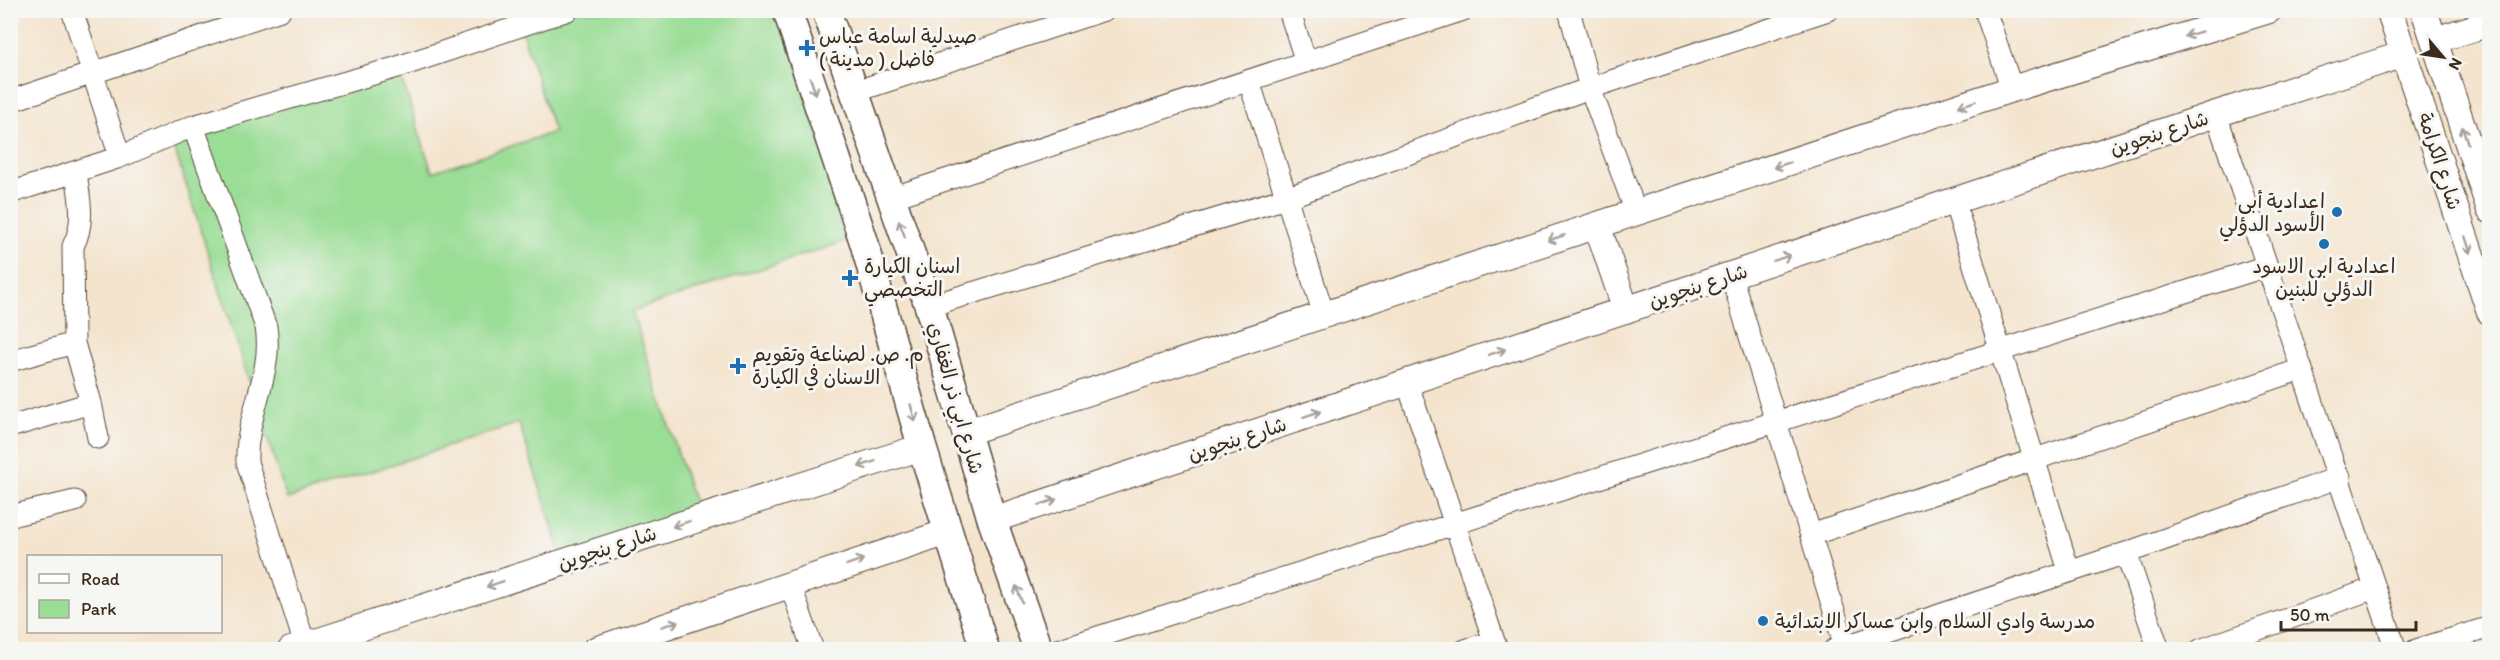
<svg xmlns="http://www.w3.org/2000/svg" width="2500" height="660" viewBox="0 0 2500 660" font-family="Itim,'Playpen Sans Arabic',sans-serif">
  <style>
    .green { fill: #9add95; stroke: #6a845a; stroke-width: 1.5 }
    .lines { fill: none; stroke-linecap: round; stroke-linejoin: round }
    .minor-casing { stroke: #574638; stroke-width: 23 }
    .tertiary-casing { stroke: #574638; stroke-width: 28 }
    .secondary-casing { stroke: #574638; stroke-width: 31 }
    .minor { stroke: #fff; stroke-width: 21 }
    .tertiary { stroke: #fff; stroke-width: 26 }
    .secondary { stroke: #fff; stroke-width: 28 }
    .oneway { stroke: #a79f9a }
    .poi-dot { fill: #1f6fb2; stroke: #f6f6f2; stroke-width: 2 }
    .labels { text-anchor: middle; stroke-width: 6; stroke-linejoin: round; paint-order: stroke }
    .poi-label { font-size: 20px; fill: #3b2a1e; stroke: #f6f6f2; text-anchor: start }
    .street-label { font-size: 20px; fill: #3b2a1e; stroke: #f6f6f2 }
  </style>
  <rect width="100%" height="100%" fill="#f6f6f2"/>
  <filter id="ink" filterUnits="userSpaceOnUse"><feTurbulence type="fractalNoise" baseFrequency=".0167" numOctaves="2"/><feDisplacementMap in="SourceGraphic" scale="12" xChannelSelector="R" yChannelSelector="G"/><feConvolveMatrix kernelMatrix="1 2 1 2 8 2 1 2 1" color-interpolation-filters="sRGB"/></filter>
  <filter id="wash" filterUnits="userSpaceOnUse"><feTurbulence type="fractalNoise" baseFrequency=".008" numOctaves="4" result="noise"/><feDisplacementMap in="SourceGraphic" scale="24" xChannelSelector="R" yChannelSelector="G"/><feGaussianBlur stdDeviation="1.35" result="paint"/><feColorMatrix in="noise" values="0 0 0 0 0 0 0 0 0 0 0 0 0 0 0 0 0 1.4 0 .05"/><feComposite in="paint" operator="in"/></filter>
  <g filter="url(#wash)">
    <rect width="100%" height="100%" fill="#f4e4ce"/>
    <path class="green" d="M567,11H779L852,239L632,311L699,518L564,562L519,423L287,499L172,141L398,67L432,172L554,132L520,26Z"/>
  </g>
  <g filter="url(#ink)">
    <g class="lines">
      <defs>
        <path id="minor" d="M72,10L120,157
          M1289,10L1306,62
          M1569,10L1590,88L1636,212
          M1985,10L2012,89
          M1249,81L1324,315
          M854,92L1104,10
          M10,101L280,10
          M2216,114L2396,650
          M193,126L266,327C274,374 245,415 247,462L305,645
          M76,172C79,197 86,222 73,246L74,343L91,403L98,438
          M10,193L120,157L193,126L398,67L568,10
          M891,198L1463,10
          M1954,201L2069,571
          M1731,275L1846,650
          M929,306L1286,198L1590,88L1828,10
          M10,361L74,343
          M1407,382L1497,650
          M10,427L91,403
          M10,516L75,501
          M1811,535L2302,369
          M2126,553L2159,650
          M790,584L813,650
          M1057,650L2267,266
          M1465,650L1494,641
          M1834,650L2126,553L2340,477
          M2200,650L2375,588
          M2416,650L2490,627"/>
        <path id="tertiary" d="M2389,10L2490,312
          M2424,10L2490,210
          M2435,40L2490,23
          M1597,225L1626,310
          M967,432L2012,89L2269,10
          M992,520L2216,114L2405,54
          M291,650L922,447
          M595,650L948,532"/>
        <path id="secondary" d="M787,10L864,242L922,447L985,650
          M826,10L929,306L992,520L1038,650"/>
      </defs>
      <use href="#minor" class="minor-casing"/>
      <use href="#tertiary" class="tertiary-casing"/>
      <use href="#secondary" class="secondary-casing"/>
      <use href="#minor" class="minor"/>
      <use href="#tertiary" class="tertiary"/>
      <use href="#secondary" class="secondary"/>
    </g>
    <defs><path id="oneway-shaft" d="M-6 0H5M1.5-3L5.5 0L1.5 3" fill="none" stroke-width="1.6" stroke-linecap="round" stroke-linejoin="round" transform="scale(1.5)"/></defs>
    <g class="oneway">
      <use href="#oneway-shaft" transform="translate(2193 34) rotate(163)"/>
      <use href="#oneway-shaft" transform="translate(813 86) rotate(71)"/>
      <use href="#oneway-shaft" transform="translate(1967 104) rotate(162)"/>
      <use href="#oneway-shaft" transform="translate(2465 135) rotate(-108)"/>
      <use href="#oneway-shaft" transform="translate(1782 165) rotate(162)"/>
      <use href="#oneway-shaft" transform="translate(902 229) rotate(-110)"/>
      <use href="#oneway-shaft" transform="translate(1556 238) rotate(162)"/>
      <use href="#oneway-shaft" transform="translate(2468 245) rotate(72)"/>
      <use href="#oneway-shaft" transform="translate(1782 258) rotate(-18)"/>
      <use href="#oneway-shaft" transform="translate(1497 352) rotate(-18)"/>
      <use href="#oneway-shaft" transform="translate(913 413) rotate(74)"/>
      <use href="#oneway-shaft" transform="translate(1312 414) rotate(-18)"/>
      <use href="#oneway-shaft" transform="translate(867 464) rotate(162)"/>
      <use href="#oneway-shaft" transform="translate(1048 502) rotate(-18)"/>
      <use href="#oneway-shaft" transform="translate(681 524) rotate(162)"/>
      <use href="#oneway-shaft" transform="translate(855 562) rotate(-19)"/>
      <use href="#oneway-shaft" transform="translate(495 584) rotate(162)"/>
      <use href="#oneway-shaft" transform="translate(1019 594) rotate(-110)"/>
      <use href="#oneway-shaft" transform="translate(670 624) rotate(-18)"/>
    </g>
  </g>
  <g class="poi-dot">
    <path d="M804 39h6v6h6v6h-6v6h-6v-6h-6v-6h6z"/>
    <circle cx="2337" cy="212" r="6"/>
    <circle cx="2324" cy="244" r="6"/>
    <path d="M847 269h6v6h6v6h-6v6h-6v-6h-6v-6h6z"/>
    <path d="M735 357h6v6h6v6h-6v6h-6v-6h-6v-6h6z"/>
    <circle cx="1763" cy="621" r="6"/>
  </g>
  <g class="labels">
    <g class="poi-label">
      <text x="819" y="43">صيدلية اسامة عباس<tspan x="819" dy="23">فاضل ( مدينة )</tspan></text>
      <text x="2325" y="208" text-anchor="end">اعدادية أبي<tspan x="2325" dy="23">الأسود الدؤلي</tspan></text>
      <text x="864" y="273">اسنان الكيارة<tspan x="864" dy="23">التخصصي</tspan></text>
      <text x="2324" y="273" text-anchor="middle">اعدادية ابي الاسود<tspan x="2324" dy="23">الدؤلي للبنين</tspan></text>
      <text x="752" y="361">م. ص. لصناعة وتقويم<tspan x="752" dy="23">الاسنان في الكيارة</tspan></text>
      <text x="1775" y="628">مدرسة وادي السلام وابن عساكر الابتدائية</text>
    </g>
    <g class="street-label">
      <text transform="translate(2159 133) rotate(-18)" y="7">شارع بنجوين</text>
      <text transform="translate(2440 161) rotate(72)" y="7">شارع الكرامة</text>
      <text transform="translate(1698 286) rotate(-18)" y="7">شارع بنجوين</text>
      <text transform="translate(956 398) rotate(74)" y="7">شارع ابي ذر الغفاري</text>
      <text transform="translate(1237 439) rotate(-18)" y="7">شارع بنجوين</text>
      <text transform="translate(607 548) rotate(-18)" y="7">شارع بنجوين</text>
    </g>
  </g>
  <rect width="2500" height="660" fill="none" stroke="#f6f6f2" stroke-width="36"/>
  <rect x="27" y="555" width="195" height="78" fill="#f6f6f2" stroke="#aba49d" stroke-width="1.5"/>
  <rect x="39" y="574" width="30" height="9" fill="#ffffff" stroke="#aba49d" stroke-width="1.5"/>
  <text x="81" y="585" font-size="18" fill="#3b2a1e">Road</text>
  <rect x="39" y="600" width="30" height="18" fill="#9add95" stroke="#aba49d" stroke-width="1.5"/>
  <text x="81" y="615" font-size="18" fill="#3b2a1e">Park</text>
  <g transform="translate(2443 57) rotate(119)" stroke="#f6f6f2" stroke-width="4.5" paint-order="stroke">
  <path d="M0-4.5L10 22L0 15L-10 22Z" fill="#3b2a1e"/>
  <text y="-9" font-size="16" font-weight="bold" text-anchor="middle" fill="#3b2a1e">N</text>
  </g>
  <path d="M2281 621v9h135v-9" fill="none" stroke="#3b2a1e" stroke-width="3"/>
  <text x="2290" y="621" font-size="18" fill="#3b2a1e" stroke="#f6f6f2" stroke-width="4.5" paint-order="stroke">50 m</text>
</svg>
